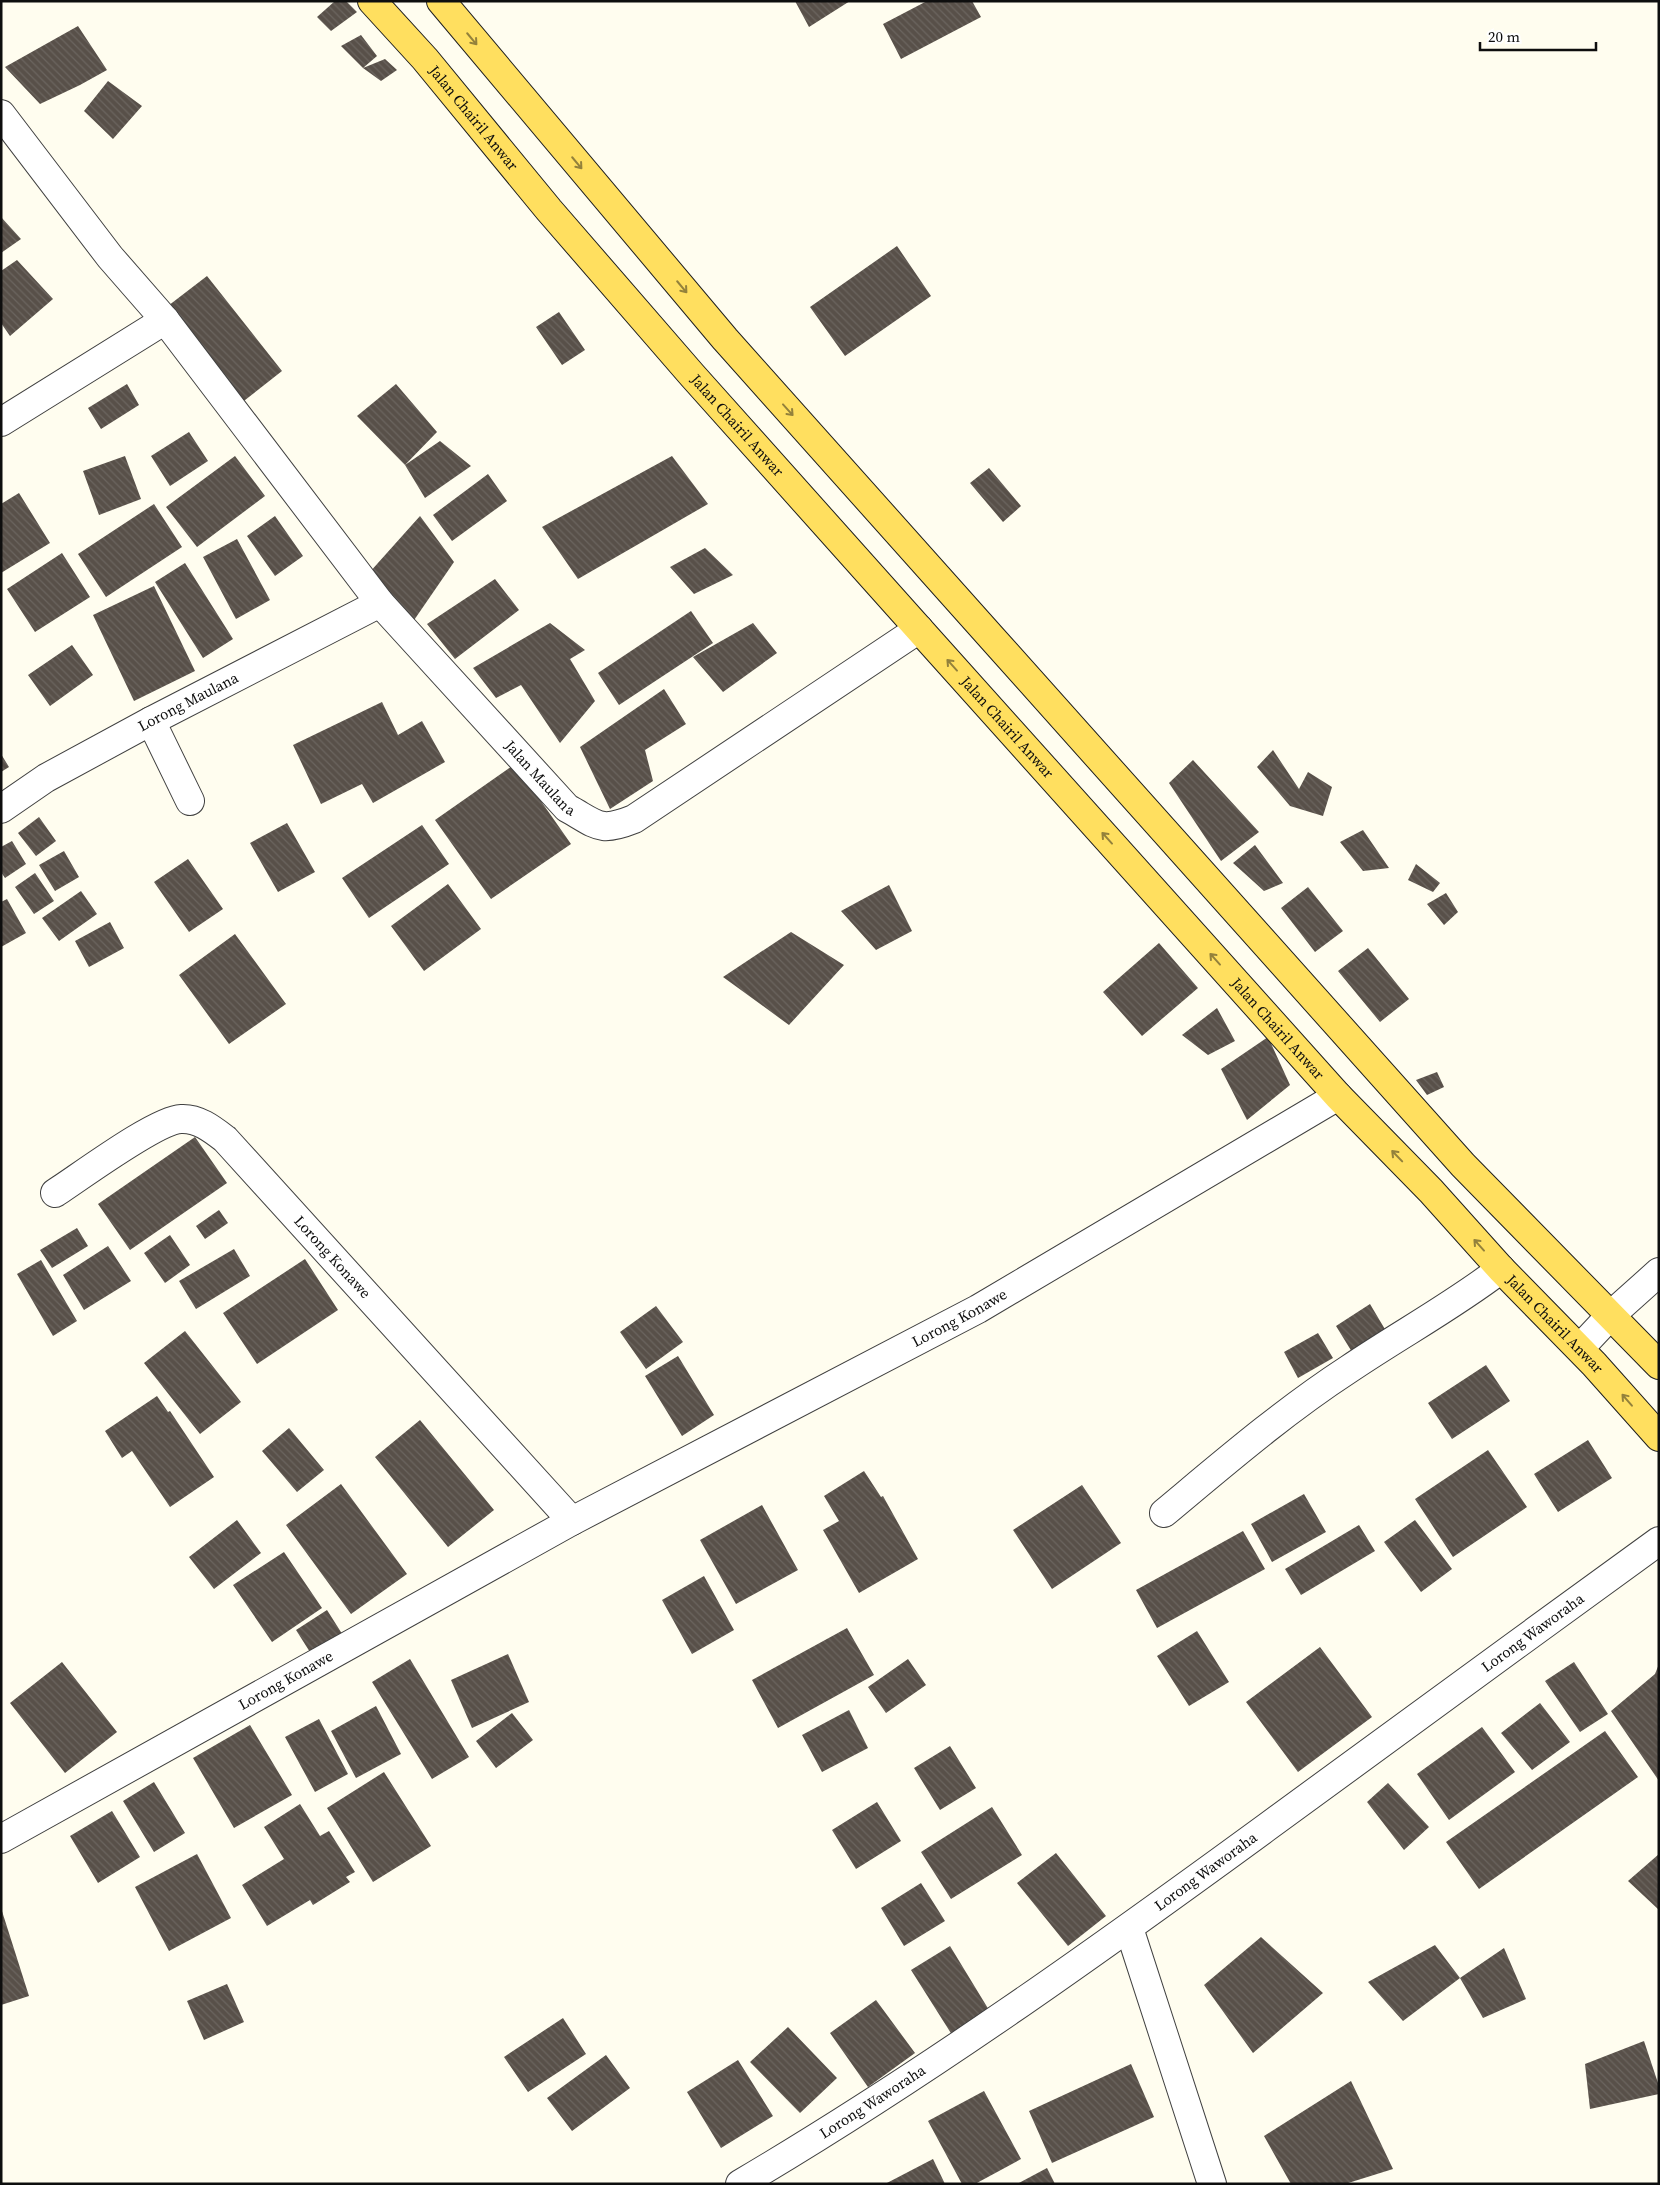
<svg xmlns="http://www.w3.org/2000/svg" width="1660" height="2185" viewBox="0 0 1660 2185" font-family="'Source Serif 4',serif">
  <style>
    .building { fill: url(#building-back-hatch) }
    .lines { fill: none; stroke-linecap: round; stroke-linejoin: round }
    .minor-casing { stroke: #414141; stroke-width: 30 }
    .major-casing { stroke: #1f1f1f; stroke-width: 30 }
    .minor { stroke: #fff; stroke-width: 28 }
    .major { stroke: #ffdf5f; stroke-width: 28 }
    .oneway { stroke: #93813b }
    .labels { text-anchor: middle; stroke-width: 5; stroke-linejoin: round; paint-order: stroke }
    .street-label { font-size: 15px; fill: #0e0e0e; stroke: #fff }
  </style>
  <defs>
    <pattern id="building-back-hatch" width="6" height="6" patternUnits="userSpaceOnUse" patternTransform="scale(1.25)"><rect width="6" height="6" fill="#585049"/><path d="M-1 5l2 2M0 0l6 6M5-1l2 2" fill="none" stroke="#6b655f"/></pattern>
  </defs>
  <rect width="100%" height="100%" fill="#fffdef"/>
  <path class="building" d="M335,1H346L357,12L331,31L317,17Z
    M795,1H850L809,27Z
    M927,1H972L981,17L901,59L883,24Z
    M78,26L107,70L80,85L40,104L5,67Z
    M361,35L377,56L363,68L385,59L397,70L381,81L363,68L341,46Z
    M108,81L142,106L113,139L84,111Z
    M1,217L21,239L1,253Z
    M897,246L931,296L845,356L810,307Z
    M17,260L53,299L10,336L1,323V271Z
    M207,276L282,371L240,404L164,309Z
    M559,312L585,350L562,365L536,327Z
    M127,384L139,405L101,429L88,408Z
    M396,384L437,432L405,465L357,416Z
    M189,432L208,461L170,486L151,456Z
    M440,441L471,466L425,498L405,465Z
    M125,456L141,499L99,515L83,471Z
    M235,456L265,496L197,547L166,507Z
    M672,456L708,504L578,579L542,527Z
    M989,468L1021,506L1003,522L970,483Z
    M488,474L507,501L452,541L433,515Z
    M19,493L50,543L1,573V504Z
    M154,504L182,547L106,597L78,554Z
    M275,516L303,556L275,576L247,536Z
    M420,516L454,562L410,626L369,573Z
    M237,539L270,600L236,619L203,557Z
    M705,548L733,575L694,594L670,567Z
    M62,553L90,597L35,632L7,589Z
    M185,563L233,639L203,658L155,582Z
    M495,579L519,610L455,659L427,624Z
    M154,586L195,671L134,701L93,615Z
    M691,611L713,643L619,705L598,673Z
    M550,623L585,650L570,659L595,701L560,743L521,685L496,698L473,668Z
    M753,623L777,653L723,692L693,657Z
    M72,645L93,675L50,706L28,675Z
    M664,689L686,724L645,750L653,781L610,809L580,747Z
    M382,702L398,735L422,721L445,762L373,803L362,784L321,804L293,745Z
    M1273,750L1299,789L1308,772L1332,787L1323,816L1290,806L1257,767Z
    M1,754L9,767L1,772Z
    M1193,760L1259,832L1221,861L1169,783Z
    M515,764L571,844L491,899L435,820Z
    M39,817L56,841L36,856L18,833Z
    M287,823L315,872L278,892L250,843Z
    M422,825L449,864L369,918L342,878Z
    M1363,830L1389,868L1363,871L1340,842Z
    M12,841L26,864L5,878L1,872V847Z
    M1255,845L1283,883L1264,891L1233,863Z
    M64,851L79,877L55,891L39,865Z
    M188,859L223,909L189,932L154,882Z
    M1416,864L1440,883L1433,892L1408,880Z
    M35,873L54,901L34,914L15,887Z
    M448,884L481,929L424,971L391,926Z
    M889,885L912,931L876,950L841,911Z
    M1308,887L1343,931L1315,952L1281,908Z
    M81,891L97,914L59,941L42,918Z
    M1446,893L1458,912L1444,925L1427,904Z
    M7,899L26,933L1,947V902Z
    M110,922L124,948L89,967L75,941Z
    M791,932L844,965L789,1025L723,977Z
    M235,934L286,1004L229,1044L179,975Z
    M1159,943L1198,988L1142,1036L1103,992Z
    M1368,948L1409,999L1380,1022L1338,971Z
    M1217,1008L1235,1041L1208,1055L1182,1035Z
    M1268,1037L1290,1085L1247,1120L1221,1069Z
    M1437,1072L1444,1087L1427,1095L1416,1080Z
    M195,1137L227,1183L130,1250L98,1204Z
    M219,1210L228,1223L205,1239L196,1226Z
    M77,1228L88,1246L52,1268L40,1250Z
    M170,1235L190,1265L165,1283L144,1253Z
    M108,1246L131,1281L84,1310L63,1275Z
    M234,1249L250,1276L196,1309L179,1281Z
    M305,1259L338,1310L257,1364L223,1313Z
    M41,1260L77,1321L53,1336L17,1274Z
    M1370,1304L1386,1331L1352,1352L1336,1326Z
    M656,1306L683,1342L646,1369L620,1332Z
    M185,1331L241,1402L200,1434L144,1363Z
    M1318,1333L1333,1358L1298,1378L1284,1352Z
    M678,1356L714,1415L682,1436L645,1376Z
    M1486,1365L1510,1401L1452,1439L1428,1403Z
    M157,1396L168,1412L170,1411L214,1477L170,1507L132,1451L122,1458L105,1431Z
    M420,1420L494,1510L448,1547L375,1457Z
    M289,1428L324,1470L297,1492L262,1451Z
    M1588,1440L1612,1478L1558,1512L1534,1474Z
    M1488,1450L1527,1507L1453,1557L1415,1499Z
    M864,1471L881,1497L883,1496L918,1559L859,1593L823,1530L839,1521L824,1496Z
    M341,1484L407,1574L351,1614L286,1525Z
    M1082,1485L1121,1543L1052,1589L1013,1530Z
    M1304,1494L1326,1532L1272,1562L1251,1524Z
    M762,1505L798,1570L736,1604L700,1540Z
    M237,1520L261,1553L214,1589L189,1557Z
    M1415,1520L1452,1569L1421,1592L1384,1542Z
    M1359,1525L1375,1551L1301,1595L1285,1569Z
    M1243,1531L1265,1569L1157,1628L1136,1590Z
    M284,1552L322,1608L272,1642L233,1585Z
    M704,1576L734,1630L692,1654L662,1600Z
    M327,1610L346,1640L315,1660L296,1630Z
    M847,1628L874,1675L778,1728L752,1680Z
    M1197,1631L1229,1682L1189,1706L1157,1656Z
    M1320,1647L1372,1717L1298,1772L1246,1702Z
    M508,1654L529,1702L472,1728L451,1680Z
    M410,1659L469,1757L432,1779L372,1682Z
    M908,1659L926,1685L886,1713L868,1687Z
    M62,1662L117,1732L65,1773L10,1703Z
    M1574,1662L1608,1714L1580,1732L1545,1681Z
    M1659,1664V1781L1611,1711L1655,1674Z
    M1540,1703L1570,1742L1532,1770L1501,1733Z
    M376,1706L401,1754L356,1778L331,1731Z
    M849,1710L868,1748L822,1772L802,1735Z
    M512,1713L533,1740L496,1768L476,1741Z
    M319,1719L348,1774L315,1792L285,1737Z
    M250,1725L292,1795L234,1828L193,1758Z
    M1482,1727L1515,1772L1449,1820L1417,1774Z
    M1605,1731L1638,1777L1479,1889L1446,1842Z
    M950,1746L976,1788L940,1810L914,1768Z
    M384,1772L431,1846L373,1882L327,1808Z
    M154,1782L185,1833L154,1852L123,1801Z
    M1388,1783L1429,1827L1404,1850L1367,1802Z
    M877,1802L901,1841L856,1869L832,1830Z
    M300,1804L320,1836L329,1831L355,1872L346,1877L350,1882L313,1905L310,1900L267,1926L242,1885L284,1859L264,1827Z
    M992,1807L1022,1855L951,1899L921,1852Z
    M112,1811L140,1857L98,1883L70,1836Z
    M1056,1853L1106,1916L1068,1946L1017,1883Z
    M197,1854L231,1918L169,1951L135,1887Z
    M1659,1854V1910L1628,1881Z
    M921,1883L945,1921L904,1946L881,1908Z
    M1,1908L29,1996L1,2005Z
    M1261,1937L1323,1993L1253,2053L1204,1985Z
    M1435,1945L1460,1978L1403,2021L1368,1982Z
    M950,1946L992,2015L954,2038L911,1970Z
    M1504,1948L1526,1999L1483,2018L1460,1978Z
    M227,1984L244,2022L204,2040L187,2001Z
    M876,2000L915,2053L868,2087L830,2033Z
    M563,2018L586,2054L528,2092L504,2057Z
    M788,2027L837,2078L800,2113L750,2062Z
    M1644,2041L1659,2086V2094L1590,2109L1585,2064Z
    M606,2055L630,2088L572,2131L547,2098Z
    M738,2060L773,2116L721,2148L687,2092Z
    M1131,2064L1154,2117L1052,2163L1029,2111Z
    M1351,2081L1393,2169L1345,2184H1291L1264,2136Z
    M984,2091L1021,2159L975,2184H962L928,2121Z
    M933,2159L945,2184H885Z
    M1047,2168L1055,2184H1017Z"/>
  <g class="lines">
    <defs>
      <g id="minor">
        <path id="s1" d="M1,114L110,257L165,320L380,603L567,808C598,825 599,833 634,819L919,629"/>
        <path d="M1,422L165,320"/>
        <path d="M151,721L190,801"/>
        <path id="s2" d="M1,809L46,778L151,721L380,603"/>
        <path id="s3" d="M55,1193C80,1177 156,1120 181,1119C198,1118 212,1129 225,1139L572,1521"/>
        <path d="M1580,1348L1611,1315L1659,1272"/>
        <path d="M1164,1513C1224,1463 1283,1412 1349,1369C1399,1335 1453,1306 1501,1269"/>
        <path id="s4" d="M1,1839L572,1521L978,1309L1338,1096"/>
        <path d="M1129,1928L1212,2184"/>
        <path id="s5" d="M740,2184C923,2076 1096,1952 1267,1827C1398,1731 1528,1636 1659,1541"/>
      </g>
      <g id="major">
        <path id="s6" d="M372,1L425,59L549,210L692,375L919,629L1338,1096L1431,1191L1501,1269L1594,1364L1659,1437"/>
        <path d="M441,1L725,339L992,638L1463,1165L1659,1365"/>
      </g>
    </defs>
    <use href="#minor" class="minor-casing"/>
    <use href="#major" class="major-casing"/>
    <use href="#minor" class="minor"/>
    <use href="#major" class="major"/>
  </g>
  <defs><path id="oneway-shaft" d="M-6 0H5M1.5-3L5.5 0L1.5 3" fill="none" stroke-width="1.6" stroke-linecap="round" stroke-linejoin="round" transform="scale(1.25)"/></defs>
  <g class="oneway">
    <use href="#oneway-shaft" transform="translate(472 39) rotate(50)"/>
    <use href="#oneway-shaft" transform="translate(577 163) rotate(50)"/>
    <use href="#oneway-shaft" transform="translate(682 287) rotate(50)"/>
    <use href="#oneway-shaft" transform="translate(788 410) rotate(48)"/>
    <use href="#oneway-shaft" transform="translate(952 665) rotate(-132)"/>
    <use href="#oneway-shaft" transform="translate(1107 838) rotate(-132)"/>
    <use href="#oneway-shaft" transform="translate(1215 959) rotate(-132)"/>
    <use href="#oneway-shaft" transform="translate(1397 1156) rotate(-134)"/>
    <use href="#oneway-shaft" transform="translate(1479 1245) rotate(-132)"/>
    <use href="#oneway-shaft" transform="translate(1627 1400) rotate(-131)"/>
  </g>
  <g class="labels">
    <g class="street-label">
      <text dy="5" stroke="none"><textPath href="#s6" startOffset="155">Jalan Chairil Anwar</textPath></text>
      <text dy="5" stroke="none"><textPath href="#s6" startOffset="560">Jalan Chairil Anwar</textPath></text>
      <text dy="5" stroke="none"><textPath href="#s2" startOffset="216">Lorong Maulana</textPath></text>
      <text dy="5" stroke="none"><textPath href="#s6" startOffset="965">Jalan Chairil Anwar</textPath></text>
      <text dy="5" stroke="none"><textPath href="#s1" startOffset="856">Jalan Maulana</textPath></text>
      <text dy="5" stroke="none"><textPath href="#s6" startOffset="1370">Jalan Chairil Anwar</textPath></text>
      <text dy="5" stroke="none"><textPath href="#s3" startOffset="356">Lorong Konawe</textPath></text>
      <text dy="5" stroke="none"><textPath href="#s4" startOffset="1091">Lorong Konawe</textPath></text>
      <text dy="5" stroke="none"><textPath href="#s6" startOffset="1775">Jalan Chairil Anwar</textPath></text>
      <text dy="5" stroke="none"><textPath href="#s5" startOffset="966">Lorong Waworaha</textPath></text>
      <text dy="5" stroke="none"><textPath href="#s4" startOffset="326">Lorong Konawe</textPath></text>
      <text dy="5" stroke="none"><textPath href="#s5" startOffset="561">Lorong Waworaha</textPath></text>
      <text dy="5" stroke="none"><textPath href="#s5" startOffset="156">Lorong Waworaha</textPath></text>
    </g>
  </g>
  <rect width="1660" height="2185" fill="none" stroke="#0e0e0e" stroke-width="5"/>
  <path d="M1480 42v8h116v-8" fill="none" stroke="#0e0e0e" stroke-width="2.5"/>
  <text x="1488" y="42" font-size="15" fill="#0e0e0e" stroke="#ffffff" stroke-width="4" paint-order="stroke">20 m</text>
</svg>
